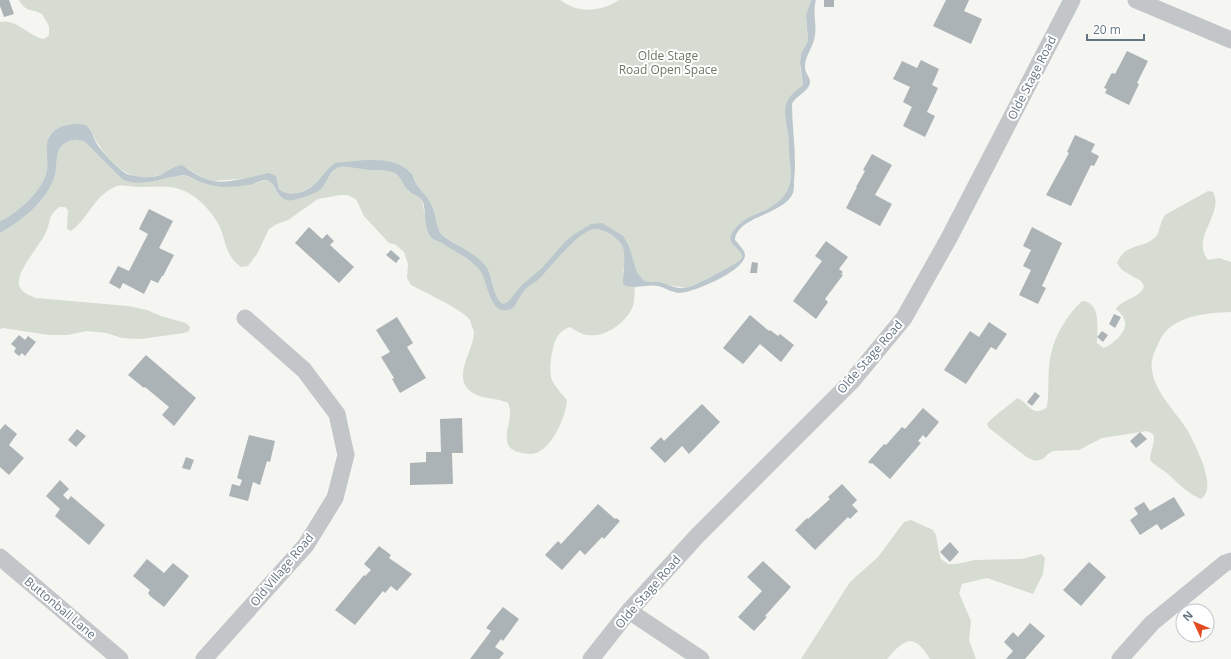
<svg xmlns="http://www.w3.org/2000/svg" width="1231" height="659" viewBox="0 0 1231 659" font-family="'Open Sans',sans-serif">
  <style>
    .green { fill: #d6dcd2 }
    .water { fill: #bbc7cc }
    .building { fill: #abb3b7 }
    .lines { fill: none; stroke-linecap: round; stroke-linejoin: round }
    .street { stroke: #c2c6c9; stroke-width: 17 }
    .labels { text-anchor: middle; stroke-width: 4; stroke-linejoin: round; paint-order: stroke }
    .park-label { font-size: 12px; fill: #687a63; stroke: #fff }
    .street-label { font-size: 12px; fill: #647582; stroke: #fff }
  </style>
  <rect width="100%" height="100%" fill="#f5f5f1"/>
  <path class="green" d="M19,0H560C579,14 600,12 619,0H811L806,15L808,41L801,54L800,67L803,85L790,97L785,114L789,141V151L791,175L789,186L784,197L777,204L756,214L736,228L734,246L741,252V258L739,262L726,270L686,288L644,281L637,272L629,246H623L625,262L623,272L629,287H635C634,293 635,300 633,306C627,322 605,338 588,335C582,335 575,330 570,327C564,329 559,333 556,339C552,347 548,371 552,380C555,387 562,394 567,400C566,416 554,443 540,451C535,455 528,454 522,453C518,452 511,450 509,446C503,436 511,422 510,412C510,409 509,406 508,403C496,397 478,400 468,389C454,374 473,351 474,333C474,330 472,327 471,324C471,324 470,319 469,319C463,310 422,291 411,285L407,278L408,264L404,252L396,245L389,243L376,229L364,216L356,199L347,195H340L318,199L288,220L277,224L269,229L257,254L248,266L241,267C222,253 227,236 216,220C206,204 189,189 170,187C160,186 150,187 140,187C124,187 120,181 105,193C92,203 85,221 71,231L67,229L68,210L65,207H59C46,218 52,221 45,234C39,246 20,268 19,280C17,291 28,295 36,298L128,306L147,310L161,316L186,323L190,327L189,331L184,333L140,339L122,338L106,333L87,331L67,335H49L3,328L0,329V233C22,221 48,200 55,175C57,167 56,157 59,150C63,141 76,137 85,142L122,179L146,182L184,175L204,183L248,185L267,180L270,181L278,194L283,199L314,193L321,188L335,169L339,167H353L365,170H385L392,172L399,176L409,192L418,195L422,201L428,230L471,262L470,253L441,234L438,228L433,207L417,185L413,175L408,170L335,163C321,174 317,190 296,193C289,194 285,194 279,189L276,176L213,181L205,179L182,165C174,166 167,173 159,175C126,187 101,153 89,127L50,134C45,149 50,160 46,174C42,192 17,214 0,221V22C16,18 28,36 44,39L49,35V26L42,14C31,8 26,13 19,0Z
    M1208,191L1213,192C1225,214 1190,237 1208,260L1219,258L1231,262V312C1206,313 1171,315 1159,342C1155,351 1150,360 1152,371C1156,395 1177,412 1189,433C1196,447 1218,488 1201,499C1187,493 1179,484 1168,474C1161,468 1155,466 1150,460C1150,451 1156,442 1153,434L1147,431L1102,438L1079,450L1053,451L1048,454L1043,459L1036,461L1028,458L1016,449L989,428L987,424C991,418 1011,404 1017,398C1029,402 1031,419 1047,407C1049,393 1048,380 1049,367C1051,342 1064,318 1082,301C1102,302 1097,330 1097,343L1104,348C1113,344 1130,330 1124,319C1123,315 1119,312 1116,309C1122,299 1141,298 1144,286L1141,281L1122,270L1117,263C1126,241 1146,250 1157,235C1160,230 1160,222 1165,215Z
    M911,520L933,530L936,535L939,552L941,559L948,564H956L975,560L1022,559L1041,554L1045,558L1043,574L1033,594L987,578L962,584L959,593L971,621L969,640L976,659H930C914,633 905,638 887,659H801L850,582L878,557L904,522Z"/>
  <path class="water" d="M811,0H816C812,13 818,27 814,40C812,48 805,57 805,66C804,74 813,78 809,86C805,93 796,96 792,104C792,130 797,155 794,181C794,184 794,189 793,193C784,215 737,216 735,240C738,244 745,250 745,255C745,271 694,292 680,293C672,293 665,287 657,286C647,284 636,289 626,286L623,284C623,272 626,260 623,248C622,242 615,238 611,234C606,232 598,228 593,229C577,233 551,266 539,279C536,282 532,283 529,286C522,291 518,301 513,308C488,320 489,280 479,269C469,258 454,251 442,243C439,241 433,240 431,237C424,229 426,211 423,202C419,194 411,195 407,189C402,183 401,176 394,173C386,169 376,170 367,170C358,169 350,166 340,167C331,168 327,183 321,189C314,195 301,198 293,200C276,204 276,180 266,180C261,180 254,184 249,185C241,186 230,187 222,187C214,186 205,184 198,181C194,179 189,176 184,175C181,175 176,177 172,177C156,180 138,187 122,179L85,142C76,137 63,141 59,150C56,157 57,167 55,175C48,200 22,221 0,233V221C17,214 41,192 46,174C49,165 46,154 47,144C50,128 63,125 77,124C81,124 85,124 88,127C92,131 94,139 97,144C101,151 119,170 127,174C137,177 150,179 160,175C167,172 174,166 182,165C191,171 202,179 213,181C226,184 255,176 269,173L276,176L279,189C286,194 289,194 297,193C317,190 320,174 335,163C358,161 392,154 410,172C414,175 414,180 417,185C422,192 429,199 433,208C436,216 436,226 441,234C454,245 473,251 485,265C493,275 492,298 503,304L508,302L522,285L542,268L564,243L573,235L591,224L602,223L623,236L629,246L637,272L644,281C648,282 654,282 659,282C667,284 676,289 685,288C692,287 738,264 741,259C745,248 725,247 732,233C746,209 779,215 789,186C793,174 789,163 789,150C789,145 789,140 788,135C787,124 782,111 788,100C791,94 798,89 803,85L800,63L801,54L808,41L806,15Z"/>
  <path class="building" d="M0,0H9L14,14L4,17L0,6Z
    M824,0H834V7H824Z
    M946,0H969L964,11L982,19L971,44L933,26Z
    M1127,51L1148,61L1137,83L1139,84L1129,105L1105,93L1107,89L1104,88L1111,74L1113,73L1115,74Z
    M921,60L939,69L932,85L938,88L927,112L935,116L925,137L903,126L912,107L903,102L910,87L893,79L902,61L917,68Z
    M1075,135L1095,144L1091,152L1099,156L1094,166L1091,165L1071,206L1046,195L1069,153L1067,152Z
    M872,154L892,165L875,195L892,204L880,226L846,208L857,187H856L865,171L863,170Z
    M149,209L173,221L159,248L174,255L163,276H162L158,283L151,280L144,294L123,283L120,289L109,283L118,266L129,271L148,234L139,229Z
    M309,227L322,239L327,234L334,241L330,245L354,267L339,283L295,243Z
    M1032,227L1062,243L1042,286L1046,288L1038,304L1019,295L1031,270L1023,266L1031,250L1023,246Z
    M826,241L848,257L839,269L843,272L841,274L843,275L825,299L828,302L816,319L793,301L822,261L815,256Z
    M391,250L400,258L396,263L386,255Z
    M752,262L758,263L757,273H750Z
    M1114,314L1121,317L1115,328L1109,324Z
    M750,315L769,331L770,330L778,336L780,334L794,345L781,362L760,344L743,364L723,348Z
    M397,317L413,343L407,347L426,378L400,393L392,379L394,378L381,357L390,352L376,330Z
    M989,322L1007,334L996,350L991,347L966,384L944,370L970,331L979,337Z
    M1102,331L1108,335L1103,342L1097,337Z
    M19,335L25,340L28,336L36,342L25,356L22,353L19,356L14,352L16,348L11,344Z
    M146,355L196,398L174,426L162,415L169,407L145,387L144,388L128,375Z
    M1035,392L1040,396L1032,406L1027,402Z
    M702,404L720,422L689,454L682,446L665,463L650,448L661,437L664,441Z
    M923,408L939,422L926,438L923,435L918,441L921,443L890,479L872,463L871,464L868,462L884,444L886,445L902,427L905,429Z
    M462,418L463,453H452L453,484L410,485V463L426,462V452H441L440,419Z
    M5,424L17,434L9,445L24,458L9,475L0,467V430Z
    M77,429L86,436L76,447L68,440Z
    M1140,432L1147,439L1136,448L1130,441Z
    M249,435L275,441L270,462L267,461L260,485L253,482L248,501L229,496L232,484L240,486L242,480L237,478Z
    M186,457L194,460L190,470L182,468Z
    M60,480L69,489L63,495L68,500L71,496L105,525L89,545L55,516L60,509L46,496Z
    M842,484L857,500L852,505L858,511L850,519L848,517L815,550L795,530L807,518L808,519L830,499L828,497Z
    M1174,497L1185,515L1161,530L1157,524L1140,535L1130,520L1138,514L1134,508L1144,502L1150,511Z
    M598,504L615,519L616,518L620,521L604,539L602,537L585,555L580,550L562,570L545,555L558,541L561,544Z
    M950,542L959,552L950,562L940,552Z
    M379,546L391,555L389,558L412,574L397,591L391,586L385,593L383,591L355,625L335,610L364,575L365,576L371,570L364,564Z
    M147,559L164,573L173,563L189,576L164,607L150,596L148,593L150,590L133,576Z
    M763,561L791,587L765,616L767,617L754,631L738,617L762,591L747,577Z
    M1089,562L1106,577L1081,606L1063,590Z
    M503,607L519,619L503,641L501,639L495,647L504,653L499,659H470L491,631L486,628Z
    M1030,623L1045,636L1025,659H1006L1013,651L1004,642L1013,632L1018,637Z"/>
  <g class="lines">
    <path class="street" d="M1136,0L1231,40
      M0,557L120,659
      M629,611L701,659
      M204,659L306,545L335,498L346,455L337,414L304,370L245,318
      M591,659L629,611L697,536L852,381L904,318L949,238L1072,0
      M1120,659L1152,623L1225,563L1231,561"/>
  </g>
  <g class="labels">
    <g class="park-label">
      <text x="668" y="60">Olde Stage<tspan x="668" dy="14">Road Open Space</tspan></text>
    </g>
    <g class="street-label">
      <text transform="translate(1032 78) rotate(-63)" y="4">Olde Stage Road</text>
      <text transform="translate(870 357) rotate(-49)" y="4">Olde Stage Road</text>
      <text transform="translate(282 570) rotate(-50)" y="4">Old Village Road</text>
      <text transform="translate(648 592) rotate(-49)" y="4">Olde Stage Road</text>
      <text transform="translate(60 608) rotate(40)" y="4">Buttonball Lane</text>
    </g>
  </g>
  <g transform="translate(1195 623) rotate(314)"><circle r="19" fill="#ffffff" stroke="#c1c8cd"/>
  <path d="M0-3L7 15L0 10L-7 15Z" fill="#e34c23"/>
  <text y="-6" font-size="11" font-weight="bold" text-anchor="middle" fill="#647582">N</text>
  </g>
  <path d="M1087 34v6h57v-6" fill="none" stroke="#647582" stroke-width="2"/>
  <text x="1093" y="34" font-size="12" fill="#647582" stroke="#ffffff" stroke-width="3" paint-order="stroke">20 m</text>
</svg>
